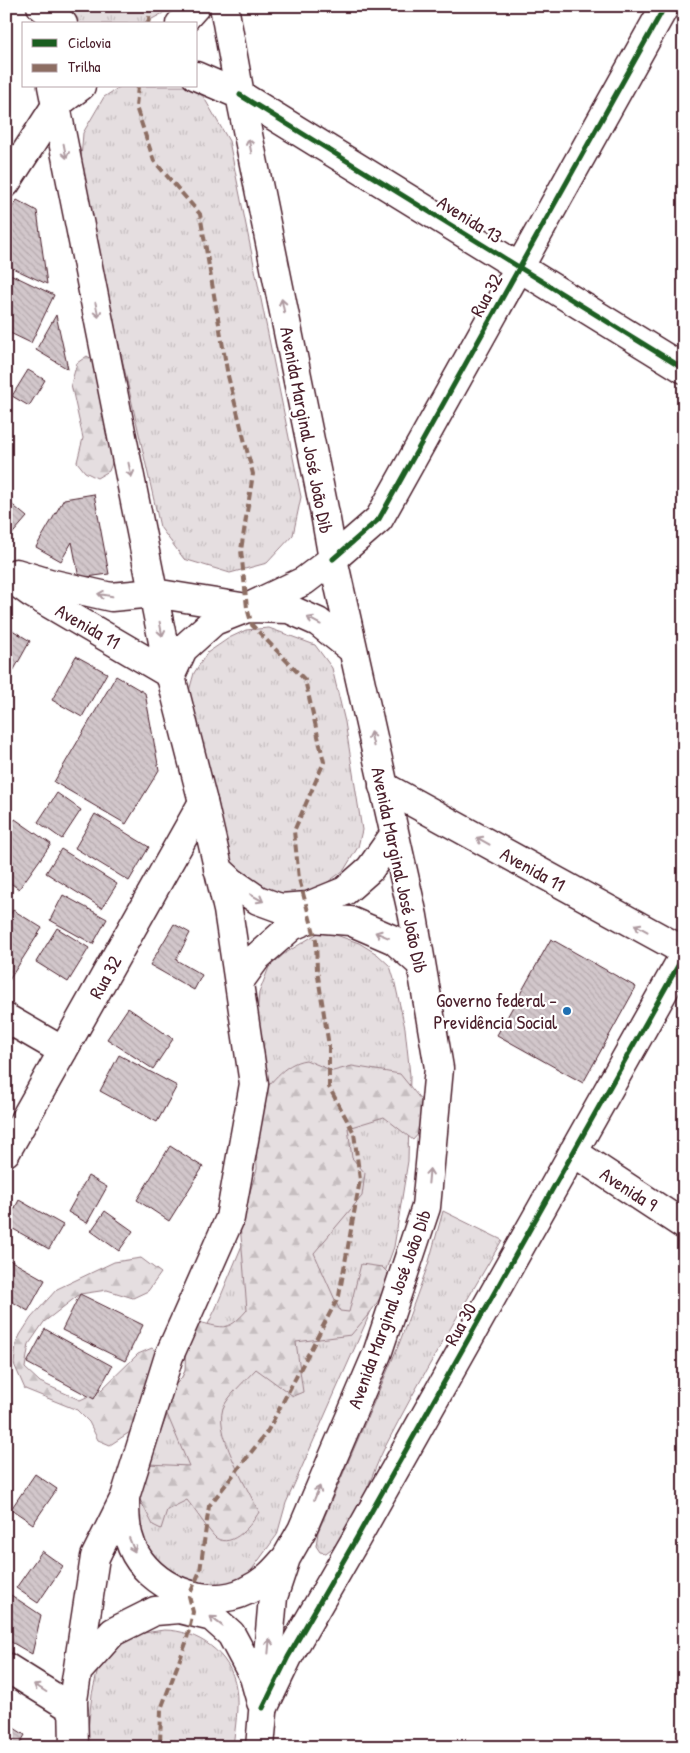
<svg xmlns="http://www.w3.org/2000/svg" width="690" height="1753" viewBox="0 0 690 1753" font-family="'Patrick Hand',sans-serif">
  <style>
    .grass { fill: url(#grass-tufts); stroke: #987e86 }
    .forest { fill: url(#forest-firs); stroke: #987e86 }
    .building { fill: url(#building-back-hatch); stroke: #4a1f2b }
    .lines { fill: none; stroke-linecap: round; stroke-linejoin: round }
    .minor-casing { stroke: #4a1f2b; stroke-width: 31 }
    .major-casing { stroke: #4a1f2b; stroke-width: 31 }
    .minor { stroke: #fff; stroke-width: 28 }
    .major { stroke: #fff; stroke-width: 28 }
    .quiet { stroke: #8d6e63; stroke-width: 4; stroke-dasharray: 8 4; stroke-linecap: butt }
    .cycleway-casing { stroke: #fff; stroke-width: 8 }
    .cycleway { stroke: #1b5e20; stroke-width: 5 }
    .oneway { stroke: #ae9aa0 }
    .poi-dot { fill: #1f6fb2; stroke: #fff; stroke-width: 2 }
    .labels { text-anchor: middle; stroke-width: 4.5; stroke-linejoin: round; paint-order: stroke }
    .street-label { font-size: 19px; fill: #4a1f2b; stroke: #fff }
    .poi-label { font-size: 19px; fill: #4a1f2b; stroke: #fff; text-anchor: end }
  </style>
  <defs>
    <pattern id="grass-tufts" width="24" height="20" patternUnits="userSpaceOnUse" patternTransform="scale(1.25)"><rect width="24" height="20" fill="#e5dee0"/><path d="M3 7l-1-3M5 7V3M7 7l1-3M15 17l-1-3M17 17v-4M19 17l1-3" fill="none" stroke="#c6bec0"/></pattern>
    <pattern id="forest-firs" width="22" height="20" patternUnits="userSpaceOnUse" patternTransform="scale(1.25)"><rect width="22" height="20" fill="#e5dee0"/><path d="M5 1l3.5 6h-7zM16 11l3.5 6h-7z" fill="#c6bec0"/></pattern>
    <pattern id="building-back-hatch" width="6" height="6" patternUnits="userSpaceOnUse" patternTransform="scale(1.25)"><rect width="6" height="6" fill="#d2c7cb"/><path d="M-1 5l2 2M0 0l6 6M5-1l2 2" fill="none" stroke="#b6aaae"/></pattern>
  </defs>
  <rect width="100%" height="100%" fill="#fff"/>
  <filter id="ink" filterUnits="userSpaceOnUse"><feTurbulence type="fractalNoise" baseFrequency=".02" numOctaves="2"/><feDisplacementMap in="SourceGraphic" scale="10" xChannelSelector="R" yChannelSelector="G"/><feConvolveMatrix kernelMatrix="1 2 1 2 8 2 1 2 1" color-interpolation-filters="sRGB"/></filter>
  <g filter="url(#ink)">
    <path class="grass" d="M50,6H168L163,13L143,24H76Z
      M121,86H184L203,96L229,141L301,497L293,535L267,563L230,573L184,559L160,527L80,172L83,133L104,97Z
      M269,628L315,645L332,668L345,722L362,830L358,847L344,870L320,888L304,893L283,894L265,891L230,863L189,691L194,673L207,653L229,638L246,630Z
      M318,933L336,935L359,943L377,954L390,966L394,979L405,1028L410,1075L408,1161L394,1247L371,1311L286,1503L277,1535L248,1575L216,1589L191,1588L146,1555L135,1508L148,1464L181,1379L215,1310L253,1219L270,1102L257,1013L259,993L269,967L284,954Z
      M443,1211L502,1240C462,1309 420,1378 384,1449C368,1481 356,1532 326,1553L320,1552L316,1546L318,1532L399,1344L428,1265Z
      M164,1630C197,1630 231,1653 236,1688C239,1707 235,1728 233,1747H86L92,1694L98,1669L122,1643L137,1634Z"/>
    <path class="forest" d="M87,356L97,362L118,448L109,471L97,478L85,472L77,462L83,438L71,384L77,363Z
      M306,1060L333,1071L352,1066L400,1074L426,1106L425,1126L413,1140L384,1117L348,1128L352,1158L365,1173L362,1196L314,1253L340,1311L349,1312L361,1264L382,1267L388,1273C387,1297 365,1318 351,1335L296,1342L303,1392L293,1396L256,1369C246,1380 233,1391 225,1404C210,1428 248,1489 259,1512C252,1524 233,1549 216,1538C210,1533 193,1507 187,1500L167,1510L161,1529L153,1525L132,1484L148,1464L189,1466L164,1407L165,1395L181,1379L185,1371L186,1331L194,1321C223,1327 226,1334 247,1310L240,1224L257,1169L255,1102C270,1085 283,1063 306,1060Z
      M141,1258L161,1273L148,1291L133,1298L107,1290L80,1294L44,1322L29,1344L25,1368L40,1382L80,1400L100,1391L138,1354L152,1348L157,1352L141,1413L130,1432L110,1445L98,1440L89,1422L77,1410L25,1389L14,1364L16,1344L20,1335L31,1318L57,1289L114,1262Z"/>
    <path class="building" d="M17,200L37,211L47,284L6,265V218Z
      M6,272L54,295L31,343L6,331Z
      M56,315L68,369L36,350Z
      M28,370L45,380L29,406L12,396Z
      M94,494L109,574L79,578L72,542L61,561L36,547L64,499Z
      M9,502L27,517L8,539L6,537V505Z
      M9,628L30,641L6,684V632Z
      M76,656L107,673L82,717L52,700Z
      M116,676L145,693L159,770L126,824L54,782Z
      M57,793L81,810L62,839L38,822Z
      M95,814L149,847L129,881L75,848Z
      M15,819L51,844L19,889L6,880V832Z
      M61,849L117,884L102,908L46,873Z
      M63,895L107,919L93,944L50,920Z
      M13,910L42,928L6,985V921Z
      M174,924L190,933L176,960L202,975L194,990L150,965Z
      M57,928L89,948L68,982L36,962Z
      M551,939L636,987L583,1083L497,1035Z
      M128,1008L173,1039L153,1069L107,1039Z
      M119,1055L177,1086L157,1122L100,1091Z
      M170,1146L203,1167L169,1221L137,1200Z
      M88,1176L107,1187L87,1223L68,1212Z
      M19,1200L63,1225L49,1249L6,1225Z
      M105,1211L133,1231L119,1251L91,1231Z
      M6,1258L45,1280L28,1311L6,1298Z
      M80,1294L143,1325L125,1361L62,1330Z
      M45,1329L112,1366L94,1399L27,1363Z
      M35,1474L57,1489L33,1524L11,1509Z
      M42,1551L63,1566L38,1603L16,1588Z
      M11,1595L41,1615L32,1654L6,1639V1602Z
      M6,1723L25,1735L18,1747H6Z"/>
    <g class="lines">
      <defs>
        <path id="minor" d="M240,95L684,369
          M6,183L57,104
          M333,559L379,519L665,6
          M16,573L49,583L111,597L154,593
          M6,575L31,593L171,675
          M383,786L684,951
          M6,1018L63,1051
          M6,1152L203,802
          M573,1152L684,1225
          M6,1667L73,1709
          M264,1707L288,1657L356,1539L684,955"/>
        <path id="major" d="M41,6L63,24
          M224,6L240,95L325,514L333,559L413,916L439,1068L426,1207L377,1354L302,1530L286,1558L273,1597L260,1747
          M180,24L196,6
          M196,76L240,95
          M52,86L166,657L203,802L228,910L254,1084L230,1218L169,1356L125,1497L95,1557L73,1700L74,1747
          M57,104L81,86
          M154,593L247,608L304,581L333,559
          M171,675L183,649L214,621L247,608L289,609L318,622L353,650
          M218,869L232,882L258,900L280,908L308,906L345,891L370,869L394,835
          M239,982L257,957L292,926L311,918L350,921L394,940L421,964
          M125,1497C125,1515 125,1530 132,1547C149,1587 206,1611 246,1591C263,1583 272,1574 284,1560
          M78,1671L113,1632L155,1611L179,1609L212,1617L231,1634L254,1677L261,1702"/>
      </defs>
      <use href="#minor" class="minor-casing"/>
      <use href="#major" class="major-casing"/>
      <use href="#minor" class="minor"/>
      <use href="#major" class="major"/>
      <path class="quiet" d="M148,24L150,13L149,6
        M138,86L136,107L154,161L200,214L228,376L253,474L241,550L247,608L252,625L305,680L324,762L294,831L299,879L316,940L317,970L329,1046V1087L354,1133L360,1180L339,1296L267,1432L209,1506L200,1571L189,1596L193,1612L186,1643L161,1709L160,1747"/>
      <defs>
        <path id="cycleway" d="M240,95L684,369
          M333,559L379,519L665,6
          M263,1708L288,1657L356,1539L684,955"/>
      </defs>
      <use href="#cycleway" class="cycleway-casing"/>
      <use href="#cycleway" class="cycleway"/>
    </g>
    <defs><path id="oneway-shaft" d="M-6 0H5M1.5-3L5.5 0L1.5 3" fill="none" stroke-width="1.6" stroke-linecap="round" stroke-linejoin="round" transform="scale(1.25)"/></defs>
    <g class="oneway">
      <use href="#oneway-shaft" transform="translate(250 146) rotate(-101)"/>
      <use href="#oneway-shaft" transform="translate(65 151) rotate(79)"/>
      <use href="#oneway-shaft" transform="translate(283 306) rotate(-101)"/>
      <use href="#oneway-shaft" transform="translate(97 310) rotate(78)"/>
      <use href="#oneway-shaft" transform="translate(130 470) rotate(78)"/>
      <use href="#oneway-shaft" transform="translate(105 595) rotate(-170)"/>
      <use href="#oneway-shaft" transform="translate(314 621) rotate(-152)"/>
      <use href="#oneway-shaft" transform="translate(161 629) rotate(79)"/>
      <use href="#oneway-shaft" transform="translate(372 739) rotate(-102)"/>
      <use href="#oneway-shaft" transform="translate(483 841) rotate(-151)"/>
      <use href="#oneway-shaft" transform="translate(257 898) rotate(29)"/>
      <use href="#oneway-shaft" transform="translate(641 928) rotate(-151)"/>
      <use href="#oneway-shaft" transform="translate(382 935) rotate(-158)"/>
      <use href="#oneway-shaft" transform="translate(429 1176) rotate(-85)"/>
      <use href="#oneway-shaft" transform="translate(317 1493) rotate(-67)"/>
      <use href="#oneway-shaft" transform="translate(132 1545) rotate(68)"/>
      <use href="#oneway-shaft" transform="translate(216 1621) rotate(-142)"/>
      <use href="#oneway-shaft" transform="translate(269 1646) rotate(-85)"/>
      <use href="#oneway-shaft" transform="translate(40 1688) rotate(-148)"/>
    </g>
  </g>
  <circle class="poi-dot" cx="567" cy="1011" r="5"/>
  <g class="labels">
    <g class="street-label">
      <text transform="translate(470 219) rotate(32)" y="7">Avenida 13</text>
      <text transform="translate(486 295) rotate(-61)" y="7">Rua 32</text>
      <text transform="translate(307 430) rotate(79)" y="7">Avenida Marginal José João Dib</text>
      <text transform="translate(88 626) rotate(30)" y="7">Avenida 11</text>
      <text transform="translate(533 869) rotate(29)" y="7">Avenida 11</text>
      <text transform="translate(400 870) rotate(78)" y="7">Avenida Marginal José João Dib</text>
      <text transform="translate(105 977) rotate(-61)" y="7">Rua 32</text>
      <text transform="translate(629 1189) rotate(33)" y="7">Avenida 9</text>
      <text transform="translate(389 1309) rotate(-70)" y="7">Avenida Marginal José João Dib</text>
      <text transform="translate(460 1324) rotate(-61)" y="7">Rua 30</text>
    </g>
    <g class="poi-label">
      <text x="557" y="1007">Governo federal -<tspan x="557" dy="22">Previdência Social</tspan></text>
    </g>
  </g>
  <rect width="690" height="1753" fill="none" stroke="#fff" stroke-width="25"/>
  <rect x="12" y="12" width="665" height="1728" fill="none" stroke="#4a1f2b" stroke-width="2" filter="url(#ink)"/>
  <rect x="22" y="22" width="175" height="65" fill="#ffffff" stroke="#b7a5aa"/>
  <rect x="32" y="39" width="25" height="8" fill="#1b5e20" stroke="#b7a5aa"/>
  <text x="68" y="48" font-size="15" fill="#4a1f2b">Ciclovia</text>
  <rect x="32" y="64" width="25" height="8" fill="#8d6e63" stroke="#b7a5aa"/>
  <text x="68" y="72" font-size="15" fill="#4a1f2b">Trilha</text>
</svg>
